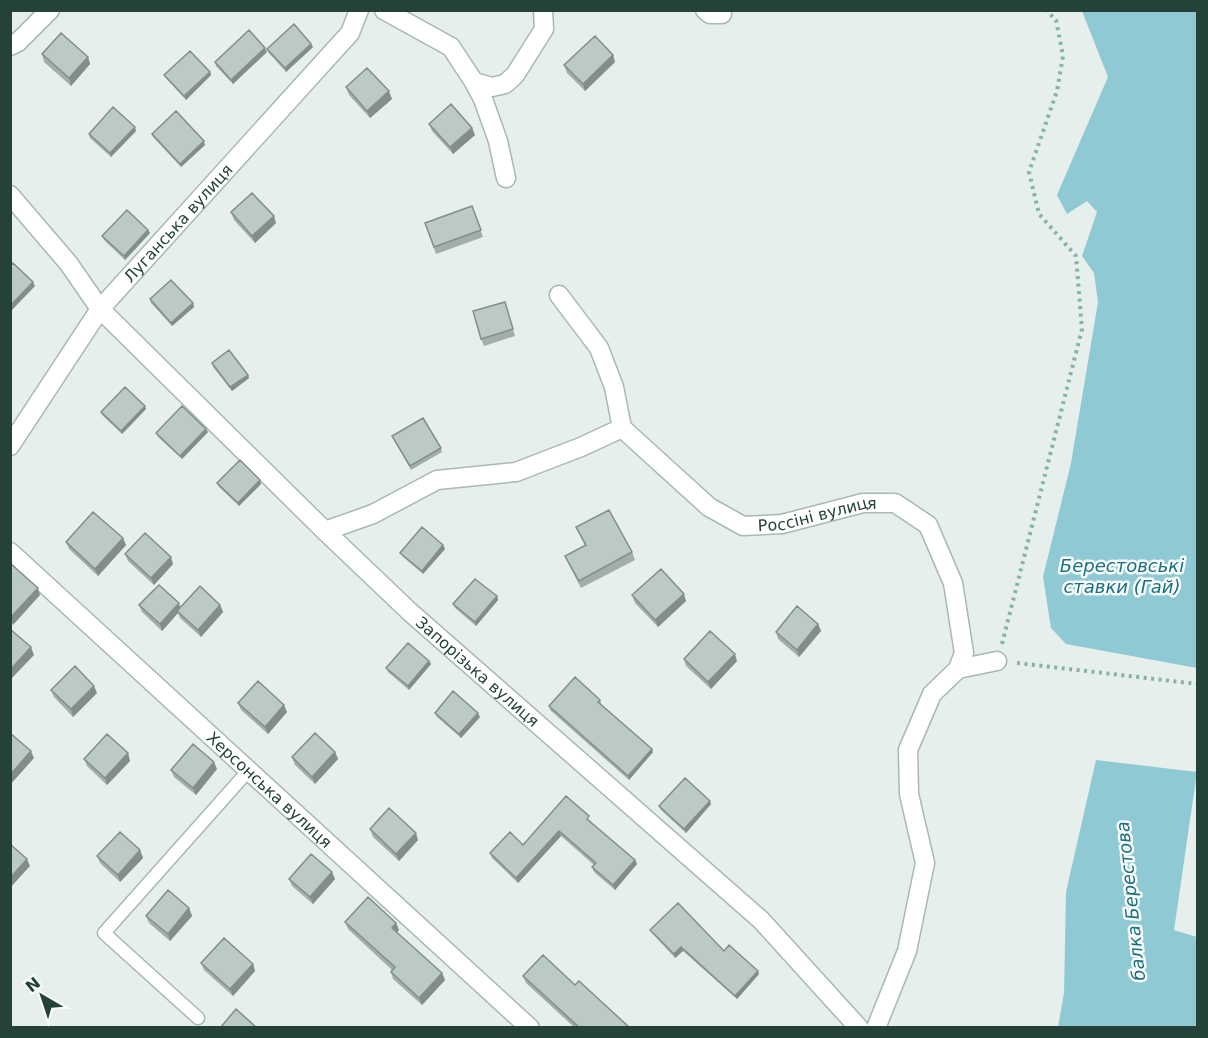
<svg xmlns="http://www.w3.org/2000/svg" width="1208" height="1038" viewBox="0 0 1208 1038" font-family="'DejaVu Sans',sans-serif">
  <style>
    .water { fill: #8ec9d4 }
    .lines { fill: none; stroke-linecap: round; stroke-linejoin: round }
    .service-casing { stroke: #a8b8b2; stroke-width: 15 }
    .minor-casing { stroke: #a8b8b2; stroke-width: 21 }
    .path { stroke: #86b3a5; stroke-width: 4; stroke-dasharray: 3 4.5; stroke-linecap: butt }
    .service { stroke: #fff; stroke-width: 12 }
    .minor { stroke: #fff; stroke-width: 18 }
    .wall { fill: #a1aea9 }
    .shaded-wall { fill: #838d89 }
    .building { fill: #bbcac4; stroke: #838d89; stroke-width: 1.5 }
    .labels { text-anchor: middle; stroke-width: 5; stroke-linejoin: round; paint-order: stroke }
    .street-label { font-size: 16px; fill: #24423a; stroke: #f7fbf9 }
    .water-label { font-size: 18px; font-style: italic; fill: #1c6f80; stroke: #f7fbf9 }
  </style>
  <rect width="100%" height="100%" fill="#e6efeb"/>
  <path class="water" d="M1082,11H1197V668L1066,644L1051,628L1043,577L1071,463L1098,302L1094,273L1082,256L1097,212L1087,201L1067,214L1057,195L1108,77Z
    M1096,760L1197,772L1174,930L1197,937V1027H1058L1064,993L1066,892Z"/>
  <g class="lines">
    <defs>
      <path id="service" d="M198,1018L104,933L249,770"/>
      <g id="minor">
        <path d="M384,10L451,47L474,82L483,99L498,141L506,178"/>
        <path d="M705,10L710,14H722"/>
        <path d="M10,46L18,42L50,10"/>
        <path d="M474,82L492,87L505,84L515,75L544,29L543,10"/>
        <path id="s1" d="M10,195L69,264L100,309L325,531L410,612L761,920L859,1028"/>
        <path id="s2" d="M622,428L709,507L743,526L782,524L863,503H895L928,525L953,583L964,653L958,669"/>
        <path id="s3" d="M10,446L100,309L350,33L359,10"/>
        <path d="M325,531L373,514L437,480L516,472L581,447L622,428L614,387L599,348L559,295"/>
        <path id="s4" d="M10,552L530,1028"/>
        <path d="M876,1028L907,951L925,863L909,794L908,750L932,694L958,669L997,661"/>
      </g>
    </defs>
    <use href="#service" class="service-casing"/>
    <use href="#minor" class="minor-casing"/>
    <path class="path" d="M1002,644L1082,329L1076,256L1039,214L1029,172L1057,91L1063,56L1056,20L1046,10
      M1017,663L1198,684"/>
    <use href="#service" class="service"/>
    <use href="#minor" class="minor"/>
  </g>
  <path class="wall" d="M311,44L313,47L286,72L268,52L267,49Z
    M267,52L233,84L216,66L215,62Z
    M42,54L88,57L90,64L71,86L44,62Z
    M613,55L615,62L585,91L567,73L564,65Z
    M210,72L211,75L186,100L166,78L164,75Z
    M346,87L392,99L370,118L349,95Z
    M429,124L472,128L475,135L453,154L432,131Z
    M136,131L111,157L90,138L89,134Z
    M152,134L205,145L181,167L153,137Z
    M472,206L483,237L436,254L425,223Z
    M231,212L276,223L255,243L234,220Z
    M150,233L125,260L104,240L102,236Z
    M150,299L193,303L194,307L172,326L151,303Z
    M505,302L515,336L484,346L481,339Z
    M212,363L248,375L249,378L232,391L213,367Z
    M146,409L122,434L102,415L101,412Z
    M206,429L208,432L182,459L158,437L156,433Z
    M392,436L441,448L442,452L411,470Z
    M217,483L261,484L239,506L219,487Z
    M576,527L632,552L635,560L581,588L568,563L565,556L585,546Z
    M123,538L126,545L98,576L69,549L66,542Z
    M443,545L445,549L423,574L402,556L400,553Z
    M125,554L173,564L154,585L128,561Z
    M632,595L686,601L658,627L635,603Z
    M497,596L498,600L476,626L455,608L453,604Z
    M139,605L180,608L220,605L223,612L201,637L180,618L178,613L162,631L142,612Z
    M818,624L821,631L799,657L778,639L776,632Z
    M684,659L737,661L711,689L686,666Z
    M429,661L431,664L409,690L388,672L386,668Z
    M51,690L97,693L73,717L54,697Z
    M600,700L601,703V704L653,752L629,780L550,710L549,706Z
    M238,703L287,712L268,734L241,710Z
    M435,713L480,717L461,738L436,716Z
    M335,752L338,759L315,784L295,765L292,757Z
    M128,753L130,761L107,785L87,766L84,759Z
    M217,769L196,795L174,777L171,770Z
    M711,804L686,833L661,810L659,806Z
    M591,821L590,822L635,860L637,864L615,890L594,872L592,867L594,865L561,836L518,883L492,858L490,853L523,845Z
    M370,829L418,840L399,861L373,837Z
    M140,850L143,858L120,882L100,863L97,856Z
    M289,879H335L313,904L292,886Z
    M189,908L192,916L170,941L149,923L146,916Z
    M345,922L396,923L399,930L397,932L442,973L445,980L422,1005L393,979L391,972L392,970L348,929Z
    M650,930L724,951L759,974L737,999L683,951L675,958L652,933Z
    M201,963L253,964L255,971L233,996L204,970Z
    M523,976L575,985L630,1028H575L526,983Z"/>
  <path class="shaded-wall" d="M311,44L313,47L286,72L285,68Z
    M265,48L267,52L233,84L231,80Z
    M613,55L615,62L585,91L583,84Z
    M88,57L90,64L71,86L69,78Z
    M210,72L211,75L186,100L184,96Z
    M389,91L392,99L370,118L367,111Z
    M135,127L136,131L111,157L110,153Z
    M472,128L475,135L453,154L450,147Z
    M204,141L205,145L181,167L180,164Z
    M274,216L276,223L255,243L252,236Z
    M148,230L150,233L125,260L124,256Z
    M33,282L35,286L11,311L10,306Z
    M193,303L194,307L172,326L171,323Z
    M248,375L249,378L232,391L230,387Z
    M145,406L146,409L122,434L121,431Z
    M206,429L208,432L182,459L180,456Z
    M260,480L261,484L239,506L238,503Z
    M123,538L126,545L98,576L95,569Z
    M443,545L445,549L423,574L422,571Z
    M171,557L173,564L154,585L151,578Z
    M38,588L40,595L13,625L10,618Z
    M684,594L686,601L658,627L655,620Z
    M497,596L498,600L476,626L475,622Z
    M179,603L181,610L177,611L178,613L162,631L160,624Z
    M220,605L223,612L201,637L198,630Z
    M818,624L821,631L799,657L797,650Z
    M31,647L34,655L11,679L10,670Z
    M735,654L737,661L711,689L708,682Z
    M429,661L431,664L409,690L408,686Z
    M94,686L97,693L73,717L71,709Z
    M284,705L287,712L268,734L265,727Z
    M478,713L480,717L461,738L459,734Z
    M652,749L653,752L629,780L628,776Z
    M31,751L34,758L10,785V775Z
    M335,752L338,759L315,784L312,777Z
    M128,753L130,761L107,785L105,778Z
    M214,762L217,769L196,795L193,788Z
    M710,801L711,804L686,833L684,829Z
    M559,831L561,836L518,883L516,878Z
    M416,833L418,840L399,861L396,854Z
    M140,850L143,858L120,882L118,875Z
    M27,859L30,866L10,888V878Z
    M635,860L637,864L615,890L613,885Z
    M332,872L335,879L313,904L310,897Z
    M189,908L192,916L170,941L168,934Z
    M396,923L399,930L394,935L392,928Z
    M681,947L683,951L675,958L674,954Z
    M253,964L255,971L233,996L230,989Z
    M758,971L759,974L737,999L735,996Z
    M442,973L445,980L422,1005L419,998Z"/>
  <path class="building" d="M294,24L311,44L285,68L267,49Z
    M249,30L265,48L231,80L215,62Z
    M61,33L88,57L69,78L42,54Z
    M595,36L613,55L583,84L564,65Z
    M190,51L210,72L184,96L164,75Z
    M367,68L389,91L367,111L346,87Z
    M451,104L472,128L450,147L429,124Z
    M113,107L135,127L110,153L89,134Z
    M176,111L204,141L180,164L152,134Z
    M252,193L274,216L252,236L231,212Z
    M472,206L481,230L434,247L425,223Z
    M127,210L148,230L124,256L102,236Z
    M13,263L33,282L10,306V266Z
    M171,280L193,303L171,323L150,299Z
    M505,302L513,329L481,339L473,311Z
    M229,350L248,375L230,387L212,363Z
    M125,387L145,406L121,431L101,412Z
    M182,406L206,429L180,456L156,433Z
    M423,418L441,448L410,466L392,436Z
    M240,460L260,480L238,503L217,483Z
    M609,510L632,552L579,581L565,556L586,545L576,527Z
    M93,512L123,538L95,569L66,542Z
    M422,527L443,545L422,571L400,553Z
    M145,533L171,557L151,578L125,554Z
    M10,563L38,588L10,618Z
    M661,569L684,594L655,620L632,595Z
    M475,579L497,596L475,622L453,604Z
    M159,585L179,603L160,624L139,605Z
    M200,586L220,605L198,630L177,611Z
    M797,606L818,624L797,650L776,632Z
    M10,629L31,647L10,670Z
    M710,631L735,654L708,682L684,659Z
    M408,643L429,661L408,686L386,668Z
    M75,666L94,686L71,709L51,690Z
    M575,677L600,700L598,702L652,749L628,776L549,706Z
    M258,681L284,705L265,727L238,703Z
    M453,691L478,713L459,734L435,713Z
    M10,733L31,751L10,775Z
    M315,733L335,752L312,777L292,757Z
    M107,734L128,753L105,778L84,759Z
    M193,744L214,762L193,788L171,770Z
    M685,778L710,801L684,829L659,806Z
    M566,796L589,816L587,819L635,860L613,885L592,867L596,863L559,831L516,878L490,853L510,832L523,845Z
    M389,808L416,833L396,854L370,829Z
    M120,832L140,850L118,875L97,856Z
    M10,844L27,859L10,878Z
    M311,854L332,872L310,897L289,879Z
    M168,890L189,908L168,934L146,916Z
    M368,897L396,923L392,928L442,973L419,998L391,972L395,967L345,922Z
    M678,903L724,951L729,945L758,971L735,996L681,947L674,954L650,930Z
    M224,938L253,964L230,989L201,963Z
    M543,955L575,985L579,981L630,1028H580L523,976Z
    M236,1009L257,1028H220Z"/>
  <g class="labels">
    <g class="street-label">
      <text dy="6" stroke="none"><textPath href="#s3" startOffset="280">Луганська вулиця</textPath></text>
      <text dy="6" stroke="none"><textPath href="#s2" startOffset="232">Россіні вулиця</textPath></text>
      <text dy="6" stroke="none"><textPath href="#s1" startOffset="669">Запорізька вулиця</textPath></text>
      <text dy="6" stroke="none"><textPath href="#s4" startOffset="352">Херсонська вулиця</textPath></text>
    </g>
    <g class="water-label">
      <text x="1122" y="572">Берестовські<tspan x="1122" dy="21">ставки (Гай)</tspan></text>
      <text transform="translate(1131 901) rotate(-96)" y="6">балка Берестова</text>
    </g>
  </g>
  <rect width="1208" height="1038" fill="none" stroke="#24423a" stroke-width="24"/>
  <g transform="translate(42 996) rotate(321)" stroke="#f7fbf9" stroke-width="4.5" paint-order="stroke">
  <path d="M0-4.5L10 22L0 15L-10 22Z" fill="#24423a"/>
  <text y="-9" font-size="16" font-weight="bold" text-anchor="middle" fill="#24423a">N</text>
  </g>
</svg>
